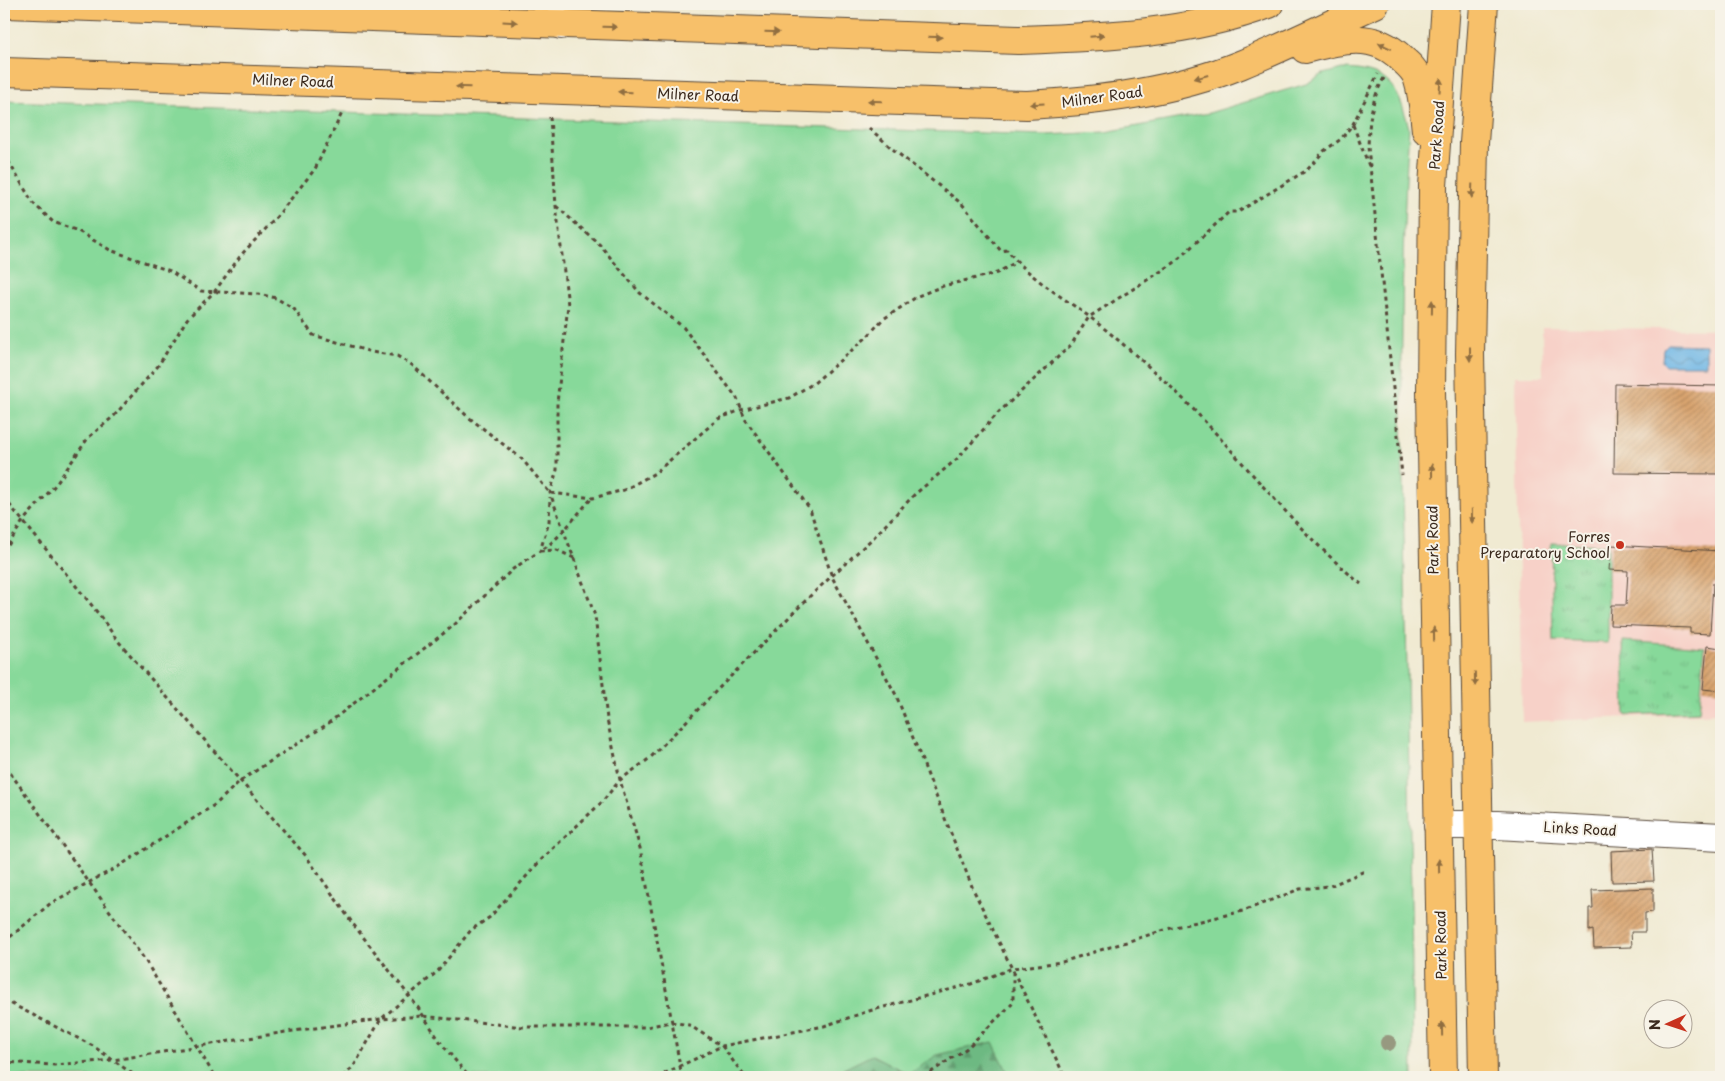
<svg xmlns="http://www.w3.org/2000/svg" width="1725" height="1081" viewBox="0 0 1725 1081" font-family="'Playpen Sans',sans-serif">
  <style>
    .built { fill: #f7d1c8 }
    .grass { fill: #87d99a; stroke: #61825c }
    .forest { fill: url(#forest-firs); stroke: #547250 }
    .park { fill: url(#park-tufts); stroke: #61825c }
    .water { fill: url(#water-waves); stroke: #547082 }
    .building { fill: url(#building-hatch) }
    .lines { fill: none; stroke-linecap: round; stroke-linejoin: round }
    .minor-casing { stroke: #564739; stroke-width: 30 }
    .major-casing { stroke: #564739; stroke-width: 30 }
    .path { stroke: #564739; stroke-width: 3; stroke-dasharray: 4 4; stroke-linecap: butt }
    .minor { stroke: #fff; stroke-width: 28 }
    .major { stroke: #f7c06b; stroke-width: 28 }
    .tree { fill: #979980 }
    .oneway { fill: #906e41 }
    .poi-dot { fill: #c8321e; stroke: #f7f3e8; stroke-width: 2 }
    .labels { text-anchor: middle; stroke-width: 4; stroke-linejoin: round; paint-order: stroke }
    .street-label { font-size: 14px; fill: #3b2a1e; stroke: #f7f3e8 }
    .poi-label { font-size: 14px; fill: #3b2a1e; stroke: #f7f3e8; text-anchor: end }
  </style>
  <defs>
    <pattern id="forest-firs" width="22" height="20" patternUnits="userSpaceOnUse" patternTransform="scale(1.25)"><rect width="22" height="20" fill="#6db982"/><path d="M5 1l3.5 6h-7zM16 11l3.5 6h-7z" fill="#5b976a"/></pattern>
    <pattern id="park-tufts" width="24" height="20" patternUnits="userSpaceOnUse" patternTransform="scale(1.25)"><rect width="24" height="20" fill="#87d99a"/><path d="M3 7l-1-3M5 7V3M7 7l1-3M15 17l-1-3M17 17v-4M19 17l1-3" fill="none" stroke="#75ba84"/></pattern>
    <pattern id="water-waves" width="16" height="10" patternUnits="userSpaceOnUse" patternTransform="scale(1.25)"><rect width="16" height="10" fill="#6eb6e5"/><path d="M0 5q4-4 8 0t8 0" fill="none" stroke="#5c94b9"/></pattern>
    <pattern id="building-hatch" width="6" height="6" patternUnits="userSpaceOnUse" patternTransform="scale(1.25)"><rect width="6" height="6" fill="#d9a46f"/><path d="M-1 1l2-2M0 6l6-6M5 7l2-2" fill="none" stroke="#b1865b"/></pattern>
  </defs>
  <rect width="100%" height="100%" fill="#f7f3e8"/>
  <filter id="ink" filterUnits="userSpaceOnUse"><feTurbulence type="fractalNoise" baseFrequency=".02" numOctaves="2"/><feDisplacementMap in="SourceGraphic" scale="10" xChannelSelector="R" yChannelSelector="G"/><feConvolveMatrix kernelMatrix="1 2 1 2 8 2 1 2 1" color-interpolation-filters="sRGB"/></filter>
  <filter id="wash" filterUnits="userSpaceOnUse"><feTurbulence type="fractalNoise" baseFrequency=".0096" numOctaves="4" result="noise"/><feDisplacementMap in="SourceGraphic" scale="20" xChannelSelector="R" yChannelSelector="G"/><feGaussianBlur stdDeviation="1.12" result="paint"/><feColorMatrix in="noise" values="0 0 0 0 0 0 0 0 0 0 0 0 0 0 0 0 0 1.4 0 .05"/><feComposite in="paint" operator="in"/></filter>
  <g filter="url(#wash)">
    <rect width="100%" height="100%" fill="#f0ead2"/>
    <path class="built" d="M1542,327L1721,330V713L1522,722L1515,376H1543Z"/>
    <path class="grass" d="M1342,69C1388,70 1398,85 1409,128C1398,291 1402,456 1406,619C1409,772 1412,925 1413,1077H4V101L1046,135L1105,132L1209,113L1306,84L1323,74Z"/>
    <path class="forest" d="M993,1042L1010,1077H827L872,1055L909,1074L937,1055Z"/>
    <path class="park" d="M1551,543L1608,545V643L1553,641Z
      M1623,641L1705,647L1699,712L1625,715Z"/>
    <path class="water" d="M1668,344L1706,345V365H1665L1662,362L1663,349Z"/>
    <g id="blocks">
      <path class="building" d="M1615,384L1721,386V474L1614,473Z
        M1611,545L1721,551V584L1713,583L1710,634L1690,633V628L1610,625L1611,605H1626L1628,571L1609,570Z
        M1707,646L1721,648V691L1703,689Z
        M1652,849L1654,881L1612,882L1611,851Z
        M1653,888V912L1645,913V932H1631L1632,947L1594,948L1593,930L1589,931V908H1593L1592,890Z"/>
    </g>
  </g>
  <g filter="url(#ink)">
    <use href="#blocks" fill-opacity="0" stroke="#564739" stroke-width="1"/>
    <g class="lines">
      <defs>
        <path id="minor" d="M550,4L561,25
          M459,19L487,4
          M1438,825H1497L1721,837"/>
        <path id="major" d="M6,4L1018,40C1102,37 1190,34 1269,4
          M1305,49C1339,40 1374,30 1402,59C1409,65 1416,71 1418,80C1423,95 1424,114 1426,130
          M4,72L1027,105C1099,101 1173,92 1240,65C1285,47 1330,24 1375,4
          M1443,1077L1431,391L1433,186L1446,4
          M1483,1077L1470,354L1474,143L1484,4"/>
      </defs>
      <use href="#minor" class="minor-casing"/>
      <use href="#major" class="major-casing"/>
      <path class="path" d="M1384,78C1371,100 1369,122 1368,147L1402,475
        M550,117L556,206L568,305L557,403V470L550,493L595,616L607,719L620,780L640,848L682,1077
        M1353,125L1369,166
        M869,128L895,151L962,204L1001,251L1007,250C1029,277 1059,295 1087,315C1115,336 1142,361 1168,384C1235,448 1289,525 1361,584
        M4,154L33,203L53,222L78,231L110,250L170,271L201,291L258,294L276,298L294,309L313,335L371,352L397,356L412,365L467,416L522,459L550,493L593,498L624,490L655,473L718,419L741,410L789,398L814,383L867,337L882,320L918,296L943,286L997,273L1016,262
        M556,206L599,244L640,293L683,327L737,398L745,419L810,509L832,577L896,695L973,889L1065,1077
        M4,498L94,608L118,641L306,856L353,924L417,1006L441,1043L469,1077
        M4,552L23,521L57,483L88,438L114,416L158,366L187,319L215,291L241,255L274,220L315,169L343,111
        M574,558L557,550L540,551C559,540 576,515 592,498
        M4,768L11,774L145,960L215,1077
        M4,942L51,903L121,865L216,804L240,781L326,725L453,626L513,569L540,551L549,522L550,497
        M4,1000L93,1046L137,1077
        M4,1062L54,1065L113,1060L286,1032L381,1019L422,1016L523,1027H646L671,1022L689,1025L722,1046L824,1026L869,1011L971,984L1013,968L1062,962L1171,928L1243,911L1300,889L1330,886L1367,870
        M343,1077L354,1066L381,1019L438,971L471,930L490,917L541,860L602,802L620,780L650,758L809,597L874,537L914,495L958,458L998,413L1071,345L1089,317L1174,263L1229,212H1238L1307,170L1324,151L1341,139L1353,124L1378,74
        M657,1077L722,1046L745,1077
        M924,1077L967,1048L1013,1003V970"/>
      <use href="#minor" class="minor"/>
      <use href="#major" class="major"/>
    </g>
    <circle class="tree" cx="1388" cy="1043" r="8"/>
    <defs><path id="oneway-solid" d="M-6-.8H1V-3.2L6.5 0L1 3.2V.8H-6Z" transform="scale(1.25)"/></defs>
    <g class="oneway">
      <use href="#oneway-solid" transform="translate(510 22) rotate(3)"/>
      <use href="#oneway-solid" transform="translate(610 27) rotate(2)"/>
      <use href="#oneway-solid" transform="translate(772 32) rotate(2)"/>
      <use href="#oneway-solid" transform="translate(1097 36) rotate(-5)"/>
      <use href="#oneway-solid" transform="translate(935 37) rotate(2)"/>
      <use href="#oneway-solid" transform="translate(1385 46) rotate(-156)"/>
      <use href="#oneway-solid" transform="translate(1201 77) rotate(164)"/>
      <use href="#oneway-solid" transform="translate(1440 85) rotate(-86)"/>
      <use href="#oneway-solid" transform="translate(463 87) rotate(-178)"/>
      <use href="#oneway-solid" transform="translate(625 92) rotate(-179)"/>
      <use href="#oneway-solid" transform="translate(875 101) rotate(-179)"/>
      <use href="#oneway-solid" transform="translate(1037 104) rotate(177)"/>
      <use href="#oneway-solid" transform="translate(1472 191) rotate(92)"/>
      <use href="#oneway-solid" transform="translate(1432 307) rotate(-89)"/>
      <use href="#oneway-solid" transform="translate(1470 354) rotate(90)"/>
      <use href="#oneway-solid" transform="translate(1432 471) rotate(-91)"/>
      <use href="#oneway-solid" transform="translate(1472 516) rotate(89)"/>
      <use href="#oneway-solid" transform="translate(1434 634) rotate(-91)"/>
      <use href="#oneway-solid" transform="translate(1475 679) rotate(89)"/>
      <use href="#oneway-solid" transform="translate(1439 866) rotate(-91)"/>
      <use href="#oneway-solid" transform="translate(1442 1029) rotate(-91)"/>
    </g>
  </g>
  <circle class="poi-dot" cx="1620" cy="545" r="5"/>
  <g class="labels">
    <g class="street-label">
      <text transform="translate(293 81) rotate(2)" y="5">Milner Road</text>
      <text transform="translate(698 95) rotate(2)" y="5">Milner Road</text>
      <text transform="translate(1102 97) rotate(-8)" y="5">Milner Road</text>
      <text transform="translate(1437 135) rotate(-86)" y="5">Park Road</text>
      <text transform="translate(1433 540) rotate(-91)" y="5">Park Road</text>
      <text transform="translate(1580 829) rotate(3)" y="5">Links Road</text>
      <text transform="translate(1441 945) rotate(-91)" y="5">Park Road</text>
    </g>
    <g class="poi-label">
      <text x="1610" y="542">Forres<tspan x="1610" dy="16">Preparatory School</tspan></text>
    </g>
  </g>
  <rect width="1725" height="1081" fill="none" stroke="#f7f3e8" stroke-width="20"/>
  <g transform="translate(1668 1024) rotate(267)"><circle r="24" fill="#f7f3e8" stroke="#aca397"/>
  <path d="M0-4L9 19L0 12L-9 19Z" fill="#c8321e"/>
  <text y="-8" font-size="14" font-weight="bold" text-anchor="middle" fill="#3b2a1e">N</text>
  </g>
</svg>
